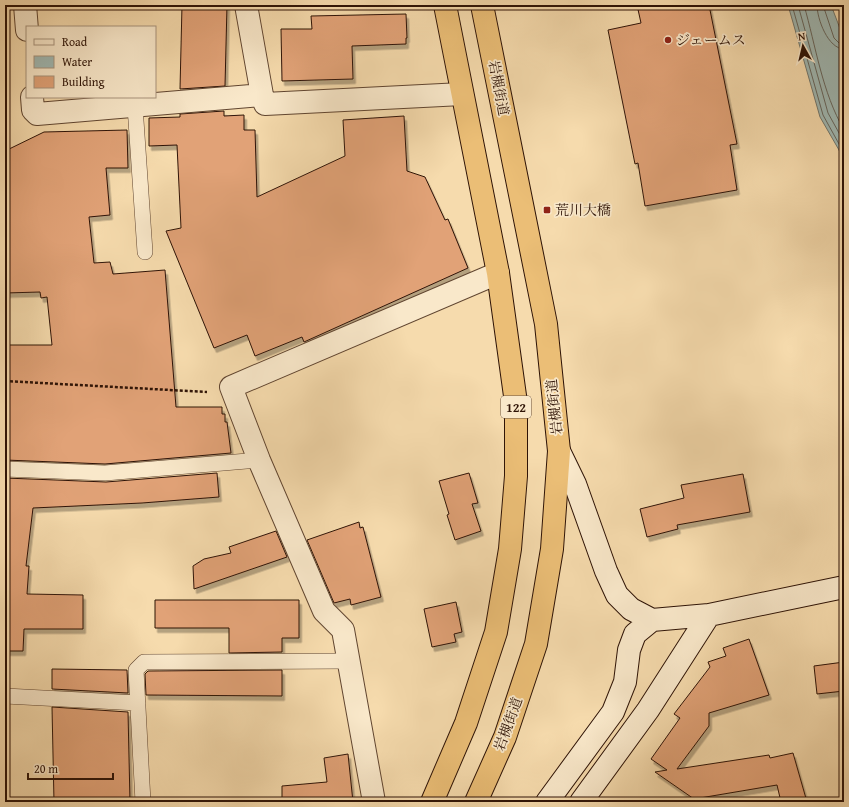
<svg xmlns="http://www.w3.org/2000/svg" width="849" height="807" viewBox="0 0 849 807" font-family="'Gentium Book Plus','Noto Serif JP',serif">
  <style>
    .water { fill: #a0b9b4; stroke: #72776e }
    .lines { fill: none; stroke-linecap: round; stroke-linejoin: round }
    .shore { stroke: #67665d; stroke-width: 1 }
    .building { fill: #e1a277; stroke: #2e1306; filter: url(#shadow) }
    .lane-casing { stroke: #604530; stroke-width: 16 }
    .street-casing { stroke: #604530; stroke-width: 24 }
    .secondary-casing { stroke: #2e1306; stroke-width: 24 }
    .highway-casing { stroke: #2e1306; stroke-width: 24 }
    .path { stroke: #2e1306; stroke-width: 2.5; stroke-dasharray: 3 2; stroke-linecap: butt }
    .lane { stroke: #f9e8ca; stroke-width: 15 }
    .street { stroke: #f9e8ca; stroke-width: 22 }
    .secondary { stroke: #f9e8ca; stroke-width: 22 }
    .highway { stroke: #ebbe76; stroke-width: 22 }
    .poi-dot { fill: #8f2418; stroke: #f9e8ca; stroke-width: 1.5 }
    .labels { text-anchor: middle; stroke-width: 3.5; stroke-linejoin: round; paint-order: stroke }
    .shield { fill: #f9e8ca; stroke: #6b5341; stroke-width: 1 }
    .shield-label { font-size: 13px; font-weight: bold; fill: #2e1306 }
    .poi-label { font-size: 14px; fill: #2e1306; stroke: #f9e8ca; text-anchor: start }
    .street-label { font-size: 14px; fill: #2e1306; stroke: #f9e8ca }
  </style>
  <defs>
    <filter id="shadow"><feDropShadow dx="2.5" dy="4.5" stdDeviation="0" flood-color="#0004"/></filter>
  </defs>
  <rect width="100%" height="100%" fill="#f6dbad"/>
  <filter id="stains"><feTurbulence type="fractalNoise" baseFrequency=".005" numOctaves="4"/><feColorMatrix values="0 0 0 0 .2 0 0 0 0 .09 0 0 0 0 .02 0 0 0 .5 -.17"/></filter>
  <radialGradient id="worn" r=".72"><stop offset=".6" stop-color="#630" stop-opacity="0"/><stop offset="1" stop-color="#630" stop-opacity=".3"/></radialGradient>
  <path class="water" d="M788,5H831L844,39V165L839,150L820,117Z"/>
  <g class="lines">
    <path class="shore" d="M792,5L823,115L844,153
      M798,5L828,113L844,142
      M804,5C816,47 822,92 844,130
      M817,5C817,19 828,49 844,49
      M823,5L834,38L839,43H844"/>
  </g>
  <path class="building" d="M182,5H227L225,86L180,89Z
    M637,5H709L737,144L730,145L737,190L645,206L638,163L635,164L608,30L641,23Z
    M406,14L407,38H406V44L352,46L353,79L282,81L281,29H312L311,16Z
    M224,111V116L244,115V130H255L257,197L345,156L343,120L404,116L407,171L425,177L445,220L448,219L468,268L304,342L302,337L255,356L247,335L214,348L166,231L181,228L177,145L149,146V118L180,117V114Z
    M127,130L128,168H106L110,215L89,217L94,263L110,262L113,274L165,270L176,407H222V414H225V422H227L231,453L105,464L5,460V345H52L47,297L41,298L40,292L5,293V151L44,132Z
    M217,473L219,497L142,503L33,508L26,566H29L27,594L83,595V629H24L23,651H5V564L7,551H5V478L106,482Z
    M469,473L478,503L472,504L481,531L455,540L447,515L449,514L439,481Z
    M743,474L750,512L677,525L678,529L647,537L640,509L684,498L681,485Z
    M359,522L360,528L363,527L381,597L351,605L350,599L334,603L307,540Z
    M276,531L287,557L194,589L193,566L204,559L231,553L229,547Z
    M155,600H299V638H282V652L229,653V628H155Z
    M456,602L462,632L454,634L456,642L432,647L424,609Z
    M749,639L769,695L709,713V726L677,769L769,755L770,758L793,753L807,802H781L777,785L694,799L655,772L667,770L651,759L680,718L674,714L710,667L708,662L726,656L723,648Z
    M844,662V691L817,694L814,666Z
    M52,669L127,670L128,693L52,689Z
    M282,670V696L146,695L145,674L148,671Z
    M52,707L128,712L130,802H54Z
    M348,754L353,802H282V786L327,782L324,758Z"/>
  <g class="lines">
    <defs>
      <path id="lane" d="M135,106L145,252
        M5,469L105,473L259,460
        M5,696L138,703
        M143,802L136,670L144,662L348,661"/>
      <path id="street" d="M25,5L27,30
        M246,5L262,95
        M32,97L33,110L37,114L262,95L265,104L462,94
        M374,802L343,630L324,611L259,460L231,387L498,273"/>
      <path id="secondary" d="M559,451L575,484L606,571L617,595L631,609L652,620L709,615L844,587
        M547,802L613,712L625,682L629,650L635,634L652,620
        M581,802L648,710L709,615"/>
      <path id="highway" d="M432,802L466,723L496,632L510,549L516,476V403L498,273L445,5
        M476,802L505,737L536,644L552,549L559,451L546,324L482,5"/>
    </defs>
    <use href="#lane" class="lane-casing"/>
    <use href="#street" class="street-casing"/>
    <use href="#secondary" class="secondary-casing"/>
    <use href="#highway" class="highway-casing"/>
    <path class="path" d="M5,381L207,392"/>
    <use href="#lane" class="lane"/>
    <use href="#street" class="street"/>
    <use href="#secondary" class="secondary"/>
    <use href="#highway" class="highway"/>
  </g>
  <g class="poi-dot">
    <circle cx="668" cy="40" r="4"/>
    <rect x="543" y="206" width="8" height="8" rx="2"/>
  </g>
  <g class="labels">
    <rect class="shield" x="501" y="396" width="30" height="22" rx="3"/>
    <g class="shield-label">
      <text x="516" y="412">122</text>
    </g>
    <g class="poi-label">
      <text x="676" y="45">ジェームス</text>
      <text x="555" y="215">荒川大橋</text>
    </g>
    <g class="street-label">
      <text transform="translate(499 88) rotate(79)" y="5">岩槻街道</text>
      <text transform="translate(554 407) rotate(-96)" y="5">岩槻街道</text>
      <text transform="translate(508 724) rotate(-70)" y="5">岩槻街道</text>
    </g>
  </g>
  <rect width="849" height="807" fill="none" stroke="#f6dbad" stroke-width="20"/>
  <rect x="6" y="6" width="837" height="795" fill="none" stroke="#2e1306" stroke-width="2"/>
  <rect x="10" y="10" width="829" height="787" fill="none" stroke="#2e1306"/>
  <rect x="26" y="26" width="130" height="72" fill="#f9e8ca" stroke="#a8937c"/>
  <rect x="34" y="39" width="20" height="6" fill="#f9e8ca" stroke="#a8937c"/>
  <text x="62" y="46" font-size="12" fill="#2e1306">Road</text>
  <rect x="34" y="56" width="20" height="12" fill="#a0b9b4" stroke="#a8937c"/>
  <text x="62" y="66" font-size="12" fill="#2e1306">Water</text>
  <rect x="34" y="76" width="20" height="12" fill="#e1a277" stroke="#a8937c"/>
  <text x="62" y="86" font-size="12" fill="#2e1306">Building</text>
  <g transform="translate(803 46) rotate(352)" stroke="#f9e8ca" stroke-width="3" paint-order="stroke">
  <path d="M0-3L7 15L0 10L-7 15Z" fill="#2e1306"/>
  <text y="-6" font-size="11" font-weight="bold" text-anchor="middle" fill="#2e1306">N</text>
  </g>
  <path d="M28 773v6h85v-6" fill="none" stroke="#2e1306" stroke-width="2"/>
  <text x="34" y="773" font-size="12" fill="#2e1306" stroke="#f9e8ca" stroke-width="3" paint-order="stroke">20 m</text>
  <rect width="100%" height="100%" filter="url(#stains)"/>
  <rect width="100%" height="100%" fill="url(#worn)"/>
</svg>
